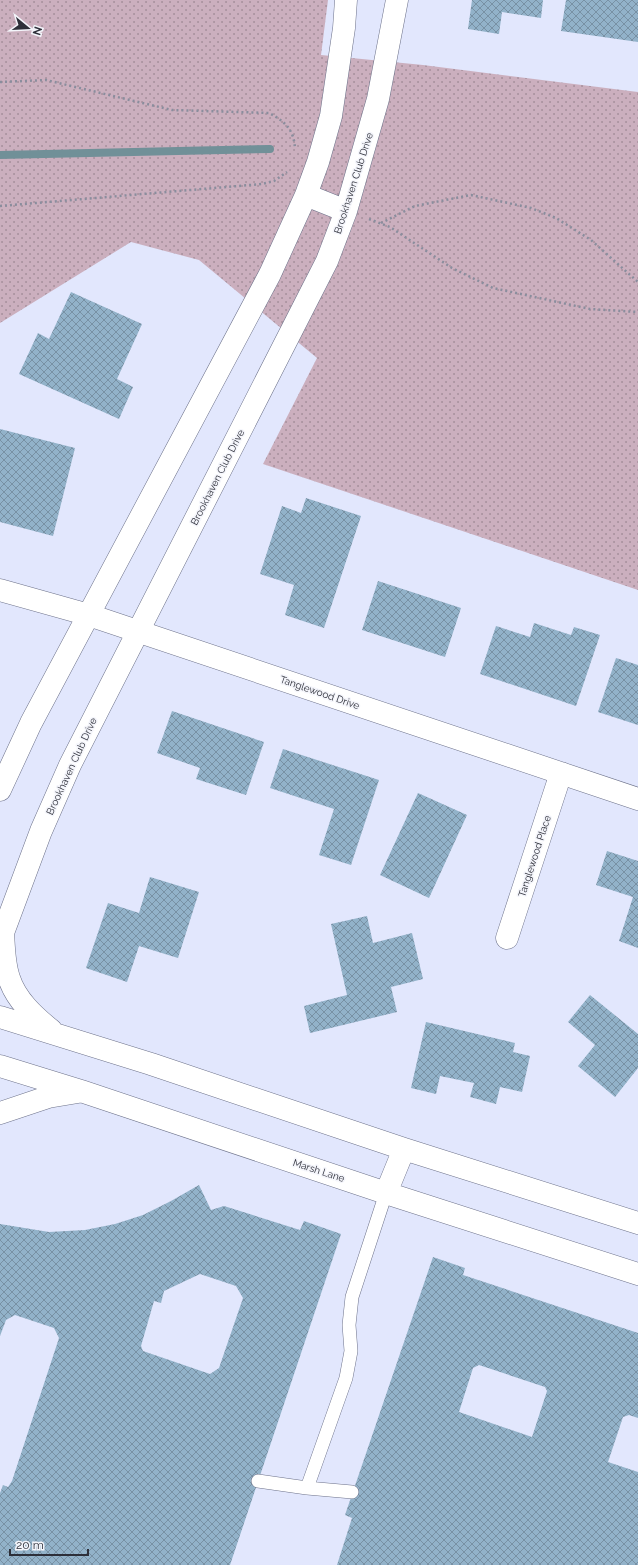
<svg xmlns="http://www.w3.org/2000/svg" width="638" height="1565" viewBox="0 0 638 1565" font-family="Raleway,sans-serif">
  <style>
    .grass { fill: url(#grass-dots) }
    .lines { fill: none; stroke-linecap: round; stroke-linejoin: round }
    .stream { stroke: #719098; stroke-width: 8 }
    .building { fill: url(#building-cross-hatch); fill-rule: evenodd }
    .service-casing { stroke: #6d728a; stroke-width: 14 }
    .minor-casing { stroke: #6d728a; stroke-width: 23 }
    .secondary-casing { stroke: #6d728a; stroke-width: 23 }
    .path { stroke: #8a8d9d; stroke-width: 2.5; stroke-dasharray: 2 3; stroke-linecap: butt }
    .service { stroke: #fff; stroke-width: 13 }
    .minor { stroke: #fff; stroke-width: 22 }
    .secondary { stroke: #fff; stroke-width: 22 }
    .labels { text-anchor: middle; stroke-width: 3; stroke-linejoin: round; paint-order: stroke }
    .street-label { font-size: 10px; fill: #2d2f39; stroke: #f4f5fb }
  </style>
  <defs>
    <pattern id="grass-dots" width="8" height="8" patternUnits="userSpaceOnUse"><rect width="8" height="8" fill="#cbafbe"/><path d="M2 2h.1M6 6h.1" fill="none" stroke="#a58f9b" stroke-width="1.8" stroke-linecap="round"/></pattern>
    <pattern id="building-cross-hatch" width="8" height="8" patternUnits="userSpaceOnUse"><rect width="8" height="8" fill="#92b2c9"/><path d="M0 0l8 8M0 8l8-8" fill="none" stroke="#7891a4"/></pattern>
  </defs>
  <rect width="100%" height="100%" fill="#e2e7fd"/>
  <path class="grass" d="M0,0H328L321,55L423,65L638,92V590L263,464L317,358L199,260L131,242L0,323Z"/>
  <g class="lines">
    <path class="stream" d="M0,155L270,149"/>
  </g>
  <path class="building" d="M472,0H543L541,18L502,12L499,34L468,29Z
    M566,0H638V42L561,31Z
    M71,292L142,324L117,379L133,387L119,419L19,374L38,333L49,339Z
    M0,429L75,448L53,536L0,522Z
    M306,498L361,516L324,628L285,615L294,585L260,574L282,506L301,513Z
    M378,581L461,608L445,657L362,630Z
    M534,623L571,635L574,627L600,635L576,706L480,674L496,626L530,637Z
    M616,658L638,665V725L598,712Z
    M172,711L264,742L246,795L196,779L200,768L157,753Z
    M283,749L379,780L351,865L319,855L334,809L270,788Z
    M418,793L467,815L429,898L380,875Z
    M607,851L638,861V948L619,941L633,897L596,885Z
    M150,877L199,892L178,958L139,946L127,982L86,968L108,903L139,913Z
    M367,916L373,943L412,933L423,979L391,987L397,1012L310,1033L304,1006L347,995L331,924Z
    M590,995L638,1034V1068L615,1097L578,1066L595,1045L568,1022Z
    M426,1022L515,1043L513,1052L530,1056L522,1092L500,1087L496,1104L470,1097L474,1083L440,1076L436,1094L411,1088Z
    M199,1185L211,1210L224,1206L300,1230L304,1221L341,1234L230,1565H0V1493L3,1485L8,1487L12,1481L59,1338L54,1328L15,1315L6,1320L0,1336V1224L49,1232L85,1230L115,1224L143,1215L171,1201ZM200,1274L236,1286L243,1298L219,1368L210,1374L143,1351L141,1346L154,1301L161,1303L164,1291Z
    M433,1257L465,1268L463,1275L638,1333V1418L629,1415L623,1417L608,1462L638,1472V1565H337L352,1518L345,1515ZM479,1365L545,1387L547,1391L532,1437L459,1412L473,1368Z"/>
  <g class="lines">
    <defs>
      <path id="service" d="M258,1481L307,1488L352,1492
        M307,1488L346,1378L351,1351L349,1325L352,1297L386,1193"/>
      <path id="minor" d="M0,590L89,615L638,799
        M507,938L561,773"/>
      <path id="secondary" d="M306,195L346,211
        M0,790L31,723L270,274L306,195L318,162L331,116L344,28L346,0
        M3,932C4,948 4,964 9,978C16,1000 34,1016 51,1030
        M0,941L41,831L70,765L327,261L346,211L378,99L397,0
        M0,1017L151,1064L404,1149L638,1223
        M0,1066L81,1091L386,1193L638,1274
        M0,1113L48,1097L78,1092
        M386,1193L404,1149"/>
    </defs>
    <use href="#service" class="service-casing"/>
    <use href="#minor" class="minor-casing"/>
    <use href="#secondary" class="secondary-casing"/>
    <path class="path" d="M0,82L46,80L172,110L269,113C286,122 294,130 295,149
      M0,206L262,184L274,181L287,172
      M369,219L390,227L452,268L493,288L590,309L638,312
      M381,223L415,206L471,195L531,208L556,218L591,240L638,282"/>
    <use href="#service" class="service"/>
    <use href="#minor" class="minor"/>
    <use href="#secondary" class="secondary"/>
  </g>
  <g class="labels">
    <g class="street-label">
      <text transform="translate(353 183) rotate(-72)" y="4">Brookhaven Club Drive</text>
      <text transform="translate(217 477) rotate(-63)" y="4">Brookhaven Club Drive</text>
      <text transform="translate(320 692) rotate(19)" y="4">Tanglewood Drive</text>
      <text transform="translate(71 766) rotate(-65)" y="4">Brookhaven Club Drive</text>
      <text transform="translate(534 856) rotate(-72)" y="4">Tanglewood Place</text>
      <text transform="translate(319 1170) rotate(18)" y="4">Marsh Lane</text>
    </g>
  </g>
  <g transform="translate(28 28) rotate(108)" stroke="#f4f5fb" stroke-width="3" paint-order="stroke">
  <path d="M0-3L7 15L0 10L-7 15Z" fill="#2d2f39"/>
  <text y="-6" font-size="11" font-weight="bold" text-anchor="middle" fill="#2d2f39">N</text>
  </g>
  <path d="M10 1549v6h78v-6" fill="none" stroke="#2d2f39" stroke-width="2"/>
  <text x="16" y="1549" font-size="12" fill="#2d2f39" stroke="#f4f5fb" stroke-width="3" paint-order="stroke">20 m</text>
</svg>
